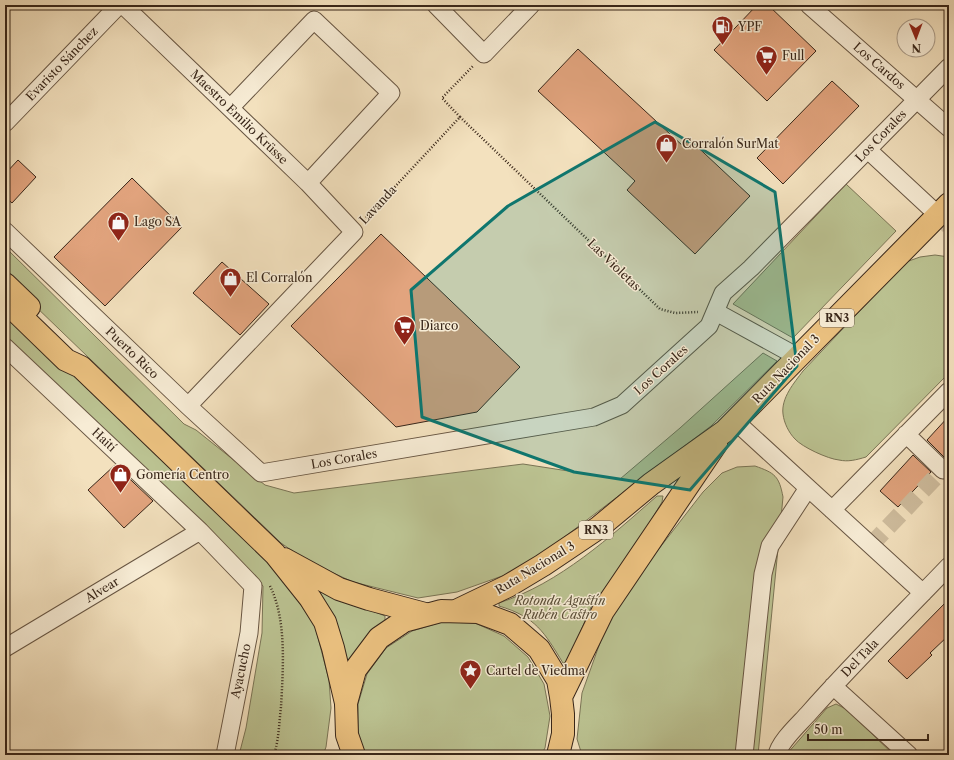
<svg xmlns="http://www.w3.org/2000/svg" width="954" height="760" viewBox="0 0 954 760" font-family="'Libre Caslon Text',serif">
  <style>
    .green { fill: #bbc291; stroke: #7a7455 }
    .building { fill: #e2a47e; stroke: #382619 }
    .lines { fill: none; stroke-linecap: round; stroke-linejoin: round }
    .minor-tunnel { stroke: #cebc9d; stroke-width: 17; stroke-dasharray: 17 8; stroke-linecap: butt }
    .minor-casing { stroke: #675542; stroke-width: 19 }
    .major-casing { stroke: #382619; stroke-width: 24 }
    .highway-casing { stroke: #382619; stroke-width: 24 }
    .path { stroke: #382619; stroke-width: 2.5; stroke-dasharray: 1 2; stroke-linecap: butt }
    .minor { stroke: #f7ecd5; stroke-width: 17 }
    .major { stroke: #eac07f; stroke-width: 22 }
    .highway { stroke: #eac07f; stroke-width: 22 }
    .marked { fill: #0f766e; fill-opacity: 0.2; stroke: #0f766e; stroke-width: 3; stroke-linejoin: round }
    .labels { text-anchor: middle; stroke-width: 3; stroke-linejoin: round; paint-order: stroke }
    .shield { fill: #f7ecd5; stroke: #716151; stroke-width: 1 }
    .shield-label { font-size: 11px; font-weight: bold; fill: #382619 }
    .poi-label { font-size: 12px; fill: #382619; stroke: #f7ecd5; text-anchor: start }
    .street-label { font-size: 12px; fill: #382619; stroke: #f7ecd5 }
    .park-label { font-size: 12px; font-style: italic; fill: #594d37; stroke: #f7ecd5 }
  </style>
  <rect width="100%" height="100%" fill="#f3e1be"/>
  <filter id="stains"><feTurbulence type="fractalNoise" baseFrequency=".005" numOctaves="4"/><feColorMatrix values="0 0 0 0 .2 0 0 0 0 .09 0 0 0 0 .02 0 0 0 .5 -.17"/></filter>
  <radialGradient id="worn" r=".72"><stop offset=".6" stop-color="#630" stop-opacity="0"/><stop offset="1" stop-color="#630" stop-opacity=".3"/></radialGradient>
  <path class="green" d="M846,184L896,231L793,338L733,304Z
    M5,247L184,424L196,430L265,485L294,493L523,464L620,479L680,428L763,353L777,361L711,426L522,569L457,592L418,598L353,582L307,561L281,543L5,277Z
    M935,255L949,257V373L866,457C856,460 848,462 839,460C828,459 802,447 795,439C789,433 784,423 783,414C781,398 794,383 803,371L906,262L920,257Z
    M16,322L27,328L255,548L283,578L315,626L329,680L331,708L326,747L323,755H239L246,728L262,633L263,586L239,560L8,338C5,333 4,329 7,323Z
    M755,466C775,473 779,476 783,497L758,755H582L577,739L582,693L610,615L658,550L703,492L722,473L737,467Z
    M657,496H663L662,502L632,552L591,607L567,663H563C544,632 536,617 499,606V603C560,583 610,537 657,496Z
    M315,588L385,616V621C369,633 357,646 348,664Z
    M442,622L475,623L504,636L528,657L544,684L550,716L545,748L541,755H366L358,735V704L367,674L386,648L412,631Z
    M836,704L846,709L894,755H786L827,708Z"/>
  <path class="building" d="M757,5H768L816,51L767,101L714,50Z
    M578,49L683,146L689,139L750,196L695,254L627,190L635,181L538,91Z
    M832,81L859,106L783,184L757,158Z
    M18,160L36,177L12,203L5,197V174Z
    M132,178L182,227L105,306L54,257Z
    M381,234L520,367L477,412L396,427L291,326Z
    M222,262L269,304L240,335L193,293Z
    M949,416V452L944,457L927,440Z
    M913,455L931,472L898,507L880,491Z
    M115,465L153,501L124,528L88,490Z
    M949,599V635L930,653L932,655L907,679L888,661Z"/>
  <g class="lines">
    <path class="minor-tunnel" d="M938,215L949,226
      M871,545L949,463"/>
    <defs>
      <path id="minor" d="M123,5L308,183L354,232L188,406
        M436,5L484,54L531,5
        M809,5L949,128
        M230,108L314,20L391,93L308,183
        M5,123L119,5
        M868,150L938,215
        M5,231L188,406L261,473L594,417L622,405L709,326L723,293L751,268L949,67
        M716,312L798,357
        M5,347L200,531L253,586L249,633L225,755
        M735,421L923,593
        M906,434L943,470
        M832,510L949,391
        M5,648L200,531
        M833,686L909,755
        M744,755L763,574L770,546L808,488
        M777,755C779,742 799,724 808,714C853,663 902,615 949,566"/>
      <path id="major" d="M5,284L29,307
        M5,301L66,360L81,367L275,554L310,598L325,622L333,648L346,703
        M284,559L339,589L369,599L425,614"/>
      <path id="highway" d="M456,611L508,586L543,565L598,528L651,484L725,431L949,204
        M561,697L603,611L716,444
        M354,755L347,735L346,703L355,670L379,638L404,621L441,611L478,612L510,624L539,649L558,680L561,697L563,714V734L558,755"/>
    </defs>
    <use href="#minor" class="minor-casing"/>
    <use href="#major" class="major-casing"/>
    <use href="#highway" class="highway-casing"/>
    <path class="path" d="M460,117L660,309L675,313L698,312
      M364,220L460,117L442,98L473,66
      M270,586C287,620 283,669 281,707C279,723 279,739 274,755"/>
    <use href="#minor" class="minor"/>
    <use href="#major" class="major"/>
    <use href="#highway" class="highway"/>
  </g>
  <path class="marked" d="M655,122L775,192L797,366L690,490L574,472L422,417L411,290L508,206Z"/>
  <defs>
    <symbol id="fuel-pin" viewBox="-11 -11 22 30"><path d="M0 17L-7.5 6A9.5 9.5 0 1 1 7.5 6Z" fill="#8f2418" stroke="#f7ecd5"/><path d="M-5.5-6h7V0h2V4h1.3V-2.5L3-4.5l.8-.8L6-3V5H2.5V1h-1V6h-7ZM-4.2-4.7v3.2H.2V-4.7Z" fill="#fff"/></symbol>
    <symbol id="supermarket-pin" viewBox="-11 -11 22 30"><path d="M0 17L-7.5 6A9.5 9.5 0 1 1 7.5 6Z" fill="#8f2418" stroke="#f7ecd5"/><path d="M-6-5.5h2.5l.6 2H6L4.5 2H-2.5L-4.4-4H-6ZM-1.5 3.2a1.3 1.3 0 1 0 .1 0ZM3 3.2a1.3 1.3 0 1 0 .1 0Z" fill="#fff"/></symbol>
    <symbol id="shop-pin" viewBox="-11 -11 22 30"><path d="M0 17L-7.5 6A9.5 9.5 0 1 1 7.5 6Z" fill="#8f2418" stroke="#f7ecd5"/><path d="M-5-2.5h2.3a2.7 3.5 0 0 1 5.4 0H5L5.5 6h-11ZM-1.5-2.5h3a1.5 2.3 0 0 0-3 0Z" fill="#fff"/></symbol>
    <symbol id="sight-pin" viewBox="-11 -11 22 30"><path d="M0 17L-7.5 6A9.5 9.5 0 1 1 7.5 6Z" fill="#8f2418" stroke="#f7ecd5"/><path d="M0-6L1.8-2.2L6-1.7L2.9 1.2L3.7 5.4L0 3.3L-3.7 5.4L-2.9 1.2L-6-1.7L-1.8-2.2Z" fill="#fff"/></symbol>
  </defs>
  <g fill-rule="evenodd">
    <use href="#fuel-pin" x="710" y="14" width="25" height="34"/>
    <use href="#supermarket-pin" x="754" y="44" width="25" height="34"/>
    <use href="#shop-pin" x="654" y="132" width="25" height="34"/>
    <use href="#shop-pin" x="106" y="210" width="25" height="34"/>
    <use href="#shop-pin" x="218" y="266" width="25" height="34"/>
    <use href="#supermarket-pin" x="392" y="314" width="25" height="34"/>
    <use href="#shop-pin" x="108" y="462" width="25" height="34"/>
    <use href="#sight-pin" x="458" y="658" width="25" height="34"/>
  </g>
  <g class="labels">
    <g class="shield">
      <rect x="820" y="309" width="34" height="18" rx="3"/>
      <rect x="579" y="521" width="34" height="18" rx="3"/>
    </g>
    <g class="shield-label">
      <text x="837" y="322">RN3</text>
      <text x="596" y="534">RN3</text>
    </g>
    <g class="poi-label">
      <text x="738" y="31">YPF</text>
      <text x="782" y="60">Full</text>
      <text x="682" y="148">Corralón SurMat</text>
      <text x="134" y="226">Lago SA</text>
      <text x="246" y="282">El Corralón</text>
      <text x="420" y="330">Diarco</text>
      <text x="136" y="479">Gomería Centro</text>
      <text x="486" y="675">Cartel de Viedma</text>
    </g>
    <g class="street-label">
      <text transform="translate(62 64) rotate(-46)" y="4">Evaristo Sánchez</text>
      <text transform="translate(879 66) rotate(41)" y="4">Los Cardos</text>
      <text transform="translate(239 117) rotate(44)" y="4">Maestro Emilio Krüsse</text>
      <text transform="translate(881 136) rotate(-46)" y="4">Los Corales</text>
      <text transform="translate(378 205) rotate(-47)" y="4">Lavanda</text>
      <text transform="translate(614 265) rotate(44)" y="4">Las Violetas</text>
      <text transform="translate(132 353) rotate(44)" y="4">Puerto Rico</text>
      <text transform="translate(786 369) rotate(-46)" y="4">Ruta Nacional 3</text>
      <text transform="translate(661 370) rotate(-42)" y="4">Los Corales</text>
      <text transform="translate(104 440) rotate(43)" y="4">Haití</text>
      <text transform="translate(344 459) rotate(-10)" y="4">Los Corales</text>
      <text transform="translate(535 568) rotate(-31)" y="4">Ruta Nacional 3</text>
      <text transform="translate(102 590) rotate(-31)" y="4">Alvear</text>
      <text transform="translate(860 658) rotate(-46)" y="4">Del Tala</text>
      <text transform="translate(241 671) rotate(-78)" y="4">Ayacucho</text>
    </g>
    <g class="park-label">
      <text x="560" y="605">Rotonda Agustín<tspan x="560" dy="14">Rubén Castro</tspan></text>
    </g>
  </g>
  <rect width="954" height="760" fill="none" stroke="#f3e1be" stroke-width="20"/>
  <rect x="6" y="6" width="942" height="748" fill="none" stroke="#382619" stroke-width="2"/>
  <rect x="10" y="10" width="934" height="740" fill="none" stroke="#382619"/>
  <g transform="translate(916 38) rotate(179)"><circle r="19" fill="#f7ecd5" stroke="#ab9d8a"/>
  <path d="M0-3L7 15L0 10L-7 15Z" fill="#8f2418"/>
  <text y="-6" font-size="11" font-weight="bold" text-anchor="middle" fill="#382619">N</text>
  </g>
  <path d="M808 734v6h120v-6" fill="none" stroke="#382619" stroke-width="2"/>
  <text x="814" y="734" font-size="12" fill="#382619" stroke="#f7ecd5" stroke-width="3" paint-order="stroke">50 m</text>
  <rect width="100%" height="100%" filter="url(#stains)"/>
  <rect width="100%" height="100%" fill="url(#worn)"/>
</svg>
